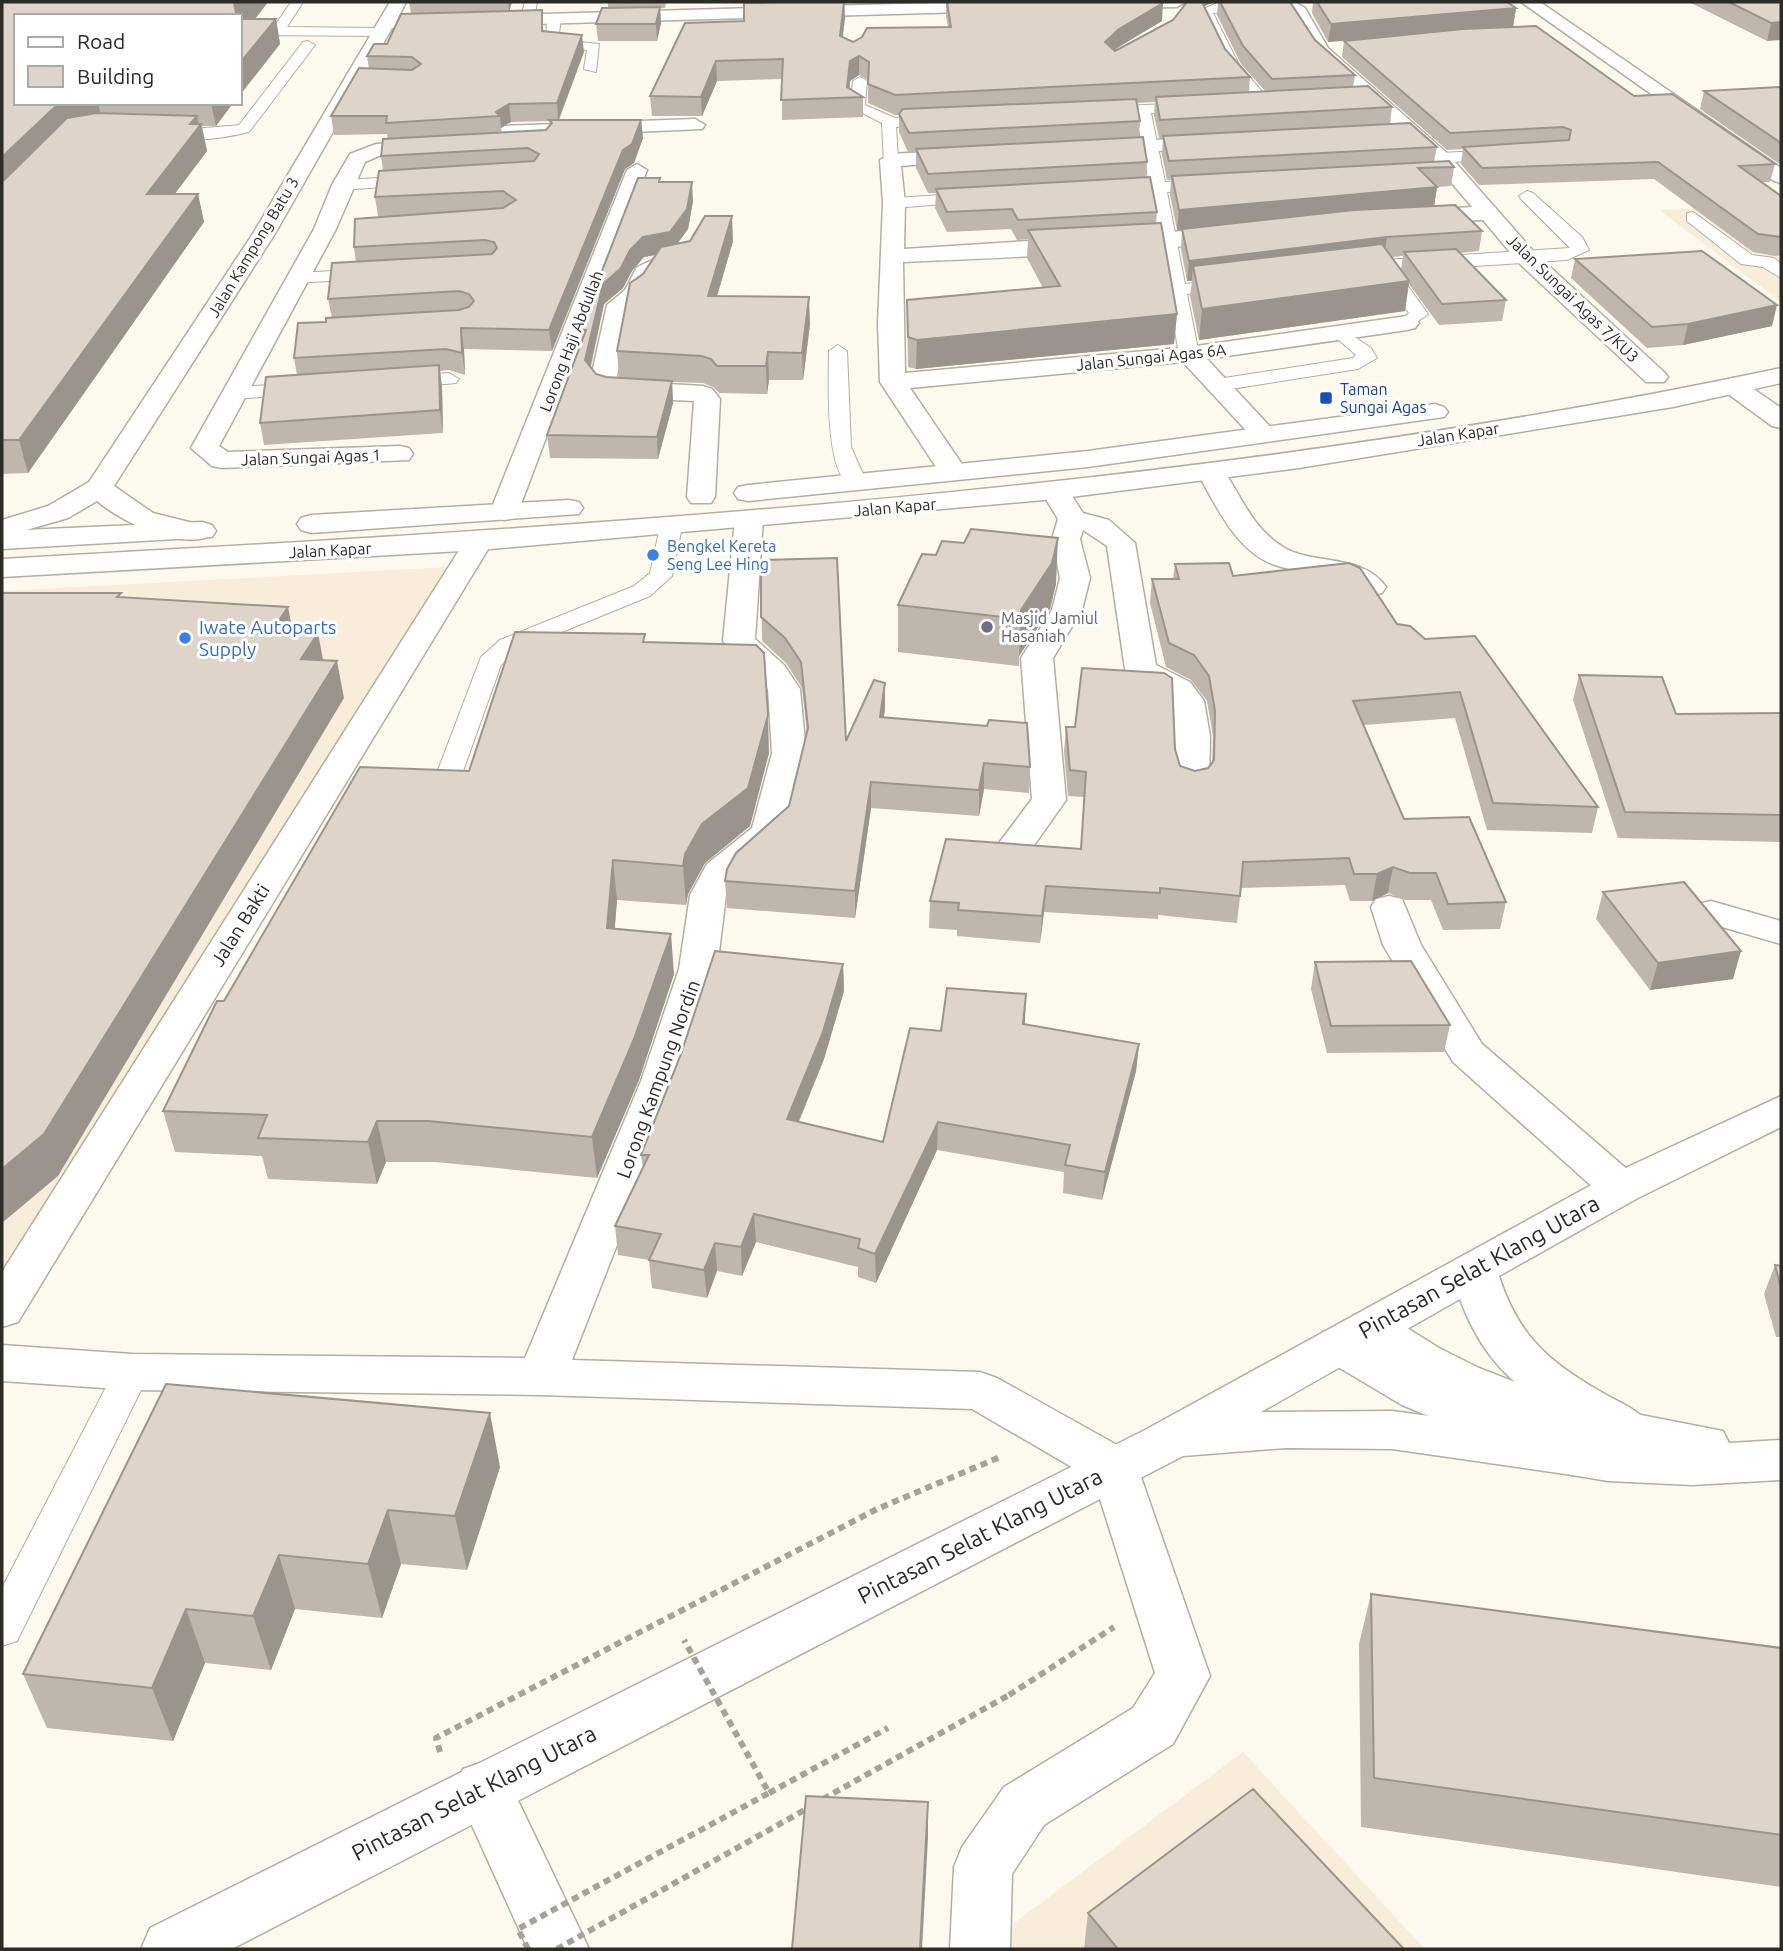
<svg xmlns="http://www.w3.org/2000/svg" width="1783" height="1951" viewBox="0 0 1783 1951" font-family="Ubuntu,sans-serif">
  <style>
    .built { fill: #f8edda }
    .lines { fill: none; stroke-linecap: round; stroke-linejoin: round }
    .service-casing { stroke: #b4aea2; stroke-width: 2 }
    .minor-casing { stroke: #b4aea2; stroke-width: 3 }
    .primary-casing { stroke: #b4aea2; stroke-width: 3 }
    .trunk-casing { stroke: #b4aea2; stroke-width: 3 }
    .path { stroke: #a6a29b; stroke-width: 6; stroke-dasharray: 7 5; stroke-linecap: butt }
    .service { fill: #fff; fill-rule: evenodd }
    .minor { fill: #fff; fill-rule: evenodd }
    .primary { fill: #fff; fill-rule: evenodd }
    .trunk { fill: #fff; fill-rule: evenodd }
    .path-bridge { stroke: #a6a29b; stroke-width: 6; stroke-dasharray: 7 5; stroke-linecap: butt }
    .wall { fill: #bfb6ad; fill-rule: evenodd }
    .shaded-wall { fill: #9b948d }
    .building { fill: #ded4c9; stroke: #9b948d; stroke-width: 2 }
    .transit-dot { fill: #1a4fb4; stroke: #fff; stroke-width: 2.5 }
    .shop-dot { fill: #3f7fe0; stroke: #fff; stroke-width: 2.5 }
    .worship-dot { fill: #6b7280; stroke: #fff; stroke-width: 2.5 }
    .labels { text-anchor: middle; stroke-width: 6; stroke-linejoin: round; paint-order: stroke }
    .far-street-label { font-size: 16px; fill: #2d2b26; stroke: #fff }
    .far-transit-label { font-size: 16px; fill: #164399; stroke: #fff; text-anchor: start }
    .far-shop-label { font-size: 16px; fill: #366cbe; stroke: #fff; text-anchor: start }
    .far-worship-label { font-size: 16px; fill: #5b616d; stroke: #fff; text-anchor: start }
    .shop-label { font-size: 19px; fill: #366cbe; stroke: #fff; text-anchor: start }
    .street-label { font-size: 19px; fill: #2d2b26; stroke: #fff }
    .near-street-label { font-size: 23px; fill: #2d2b26; stroke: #fff }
  </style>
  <rect width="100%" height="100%" fill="#fef9ef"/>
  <path class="built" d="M1766,205L1781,216V302L1659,210Z
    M450,567L2,1275V591Z
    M1243,1752L1425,1949H1011L1010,1926Z"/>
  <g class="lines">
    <defs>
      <path id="service" d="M291,2H303L287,27L380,28L387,32L380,36L240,35V27H274Z
        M525,2H537L534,20L527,24L520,20Z
        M1258,2L1265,6L1263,9L1213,13L1239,65L1272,103L1265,107L1260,106L1226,67L1199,11L1217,3Z
        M554,15L561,19L558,40L599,44L596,72L584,69L587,50L546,46L547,19Z
        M308,41L315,45L249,132C230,137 169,147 155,134C160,130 225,127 239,125L303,42Z
        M860,77L867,81L865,105L895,118L939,115L946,119L939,123L896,127L898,160L890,165L884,163L882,123L850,107L853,81Z
        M1194,103L1201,107L1199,110L1151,113L1165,182L1211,179L1219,184L1211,189L1167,192L1185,284L1232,278L1241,283L1232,288L1187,294L1199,354L1189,360L1179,354L1151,192L1111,195L1103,190L1111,185L1149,183L1136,114L1097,115L1090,111L1097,107Z
        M1500,150L1508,155L1506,158L1441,163L1433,158L1441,153Z
        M418,176L426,181L424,184L342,190L334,185L342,180Z
        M1527,191L1533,193L1582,237L1589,250L1567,260L1397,271L1428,314L1407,329L1398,323L1409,313L1380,272L1358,273L1349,268L1358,263L1384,260L1570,248L1521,199L1519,196Z
        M974,193L982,198L980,201L894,208L886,203L894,198Z
        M1693,212L1752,255L1774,258L1781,264V278L1763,267L1741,264L1687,221V213Z
        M372,269L381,274L378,278L296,283L287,278L296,273Z
        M1341,328L1371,348L1377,358L1358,369L1218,391L1208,385L1218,379L1353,358L1356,355L1332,334Z
        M838,345L847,351L851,447L867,483L856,489C823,481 829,379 829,351Z
        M449,373L459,379L456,383L403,388L393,382L403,376Z
        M304,383L314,389L311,393L235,399L225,393L235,387Z
        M671,520L682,527L672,576L650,596L518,650L501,665L453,799L449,805H431L427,799L481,657L500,640L634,586L650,573L660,527Z
        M132,1358L145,1362L150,1372L17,1641L2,1646V1588L119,1362Z"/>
      <path id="minor" d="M390,2H406L398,18L971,2H1003L1008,6L1000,11L392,28L276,232L114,486L153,513L205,526L209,532L205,538C173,546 122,522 97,501L68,518L2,537V520L48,506L89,482L254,232Z
        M1104,2H1185L1177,7L1112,8L1106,7Z
        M1276,2H1295L1305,8L1328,48L1448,154L1535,253L1664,372L1668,377L1664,382H1646L1519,263L1483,220L1406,222L1403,217L1406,212L1414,211L1472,207L1434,162L1315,55L1292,15Z
        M1521,2H1540L1781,168V183L1774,181Z
        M695,119L705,125L702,129L448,140L438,134L448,128Z
        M1215,137L1225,143L1222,147L1094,155L1084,149L1094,143Z
        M434,141L441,143L444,147L441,151L379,156L365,162L336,229L219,446L228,452L400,446L409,448L413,454L409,460L222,468L212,466L191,448L314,229L332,185L350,154L376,144Z
        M967,150L974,152L977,156L974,160L901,166L905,203L904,249L1232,228L1243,235C1233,250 943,260 903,262L905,373L1189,347L1407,316L1415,318L1419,323L1415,328L1407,330L1207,359L1277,434L1273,440H1255L1183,362L910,388L968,473L964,479H944L880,382L878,324L883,203L880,160L890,154Z
        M637,164L647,170L518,512L514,518L504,520L494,518L490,512L627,170Z
        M659,257L670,264L655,276L643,299L630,308L616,381L703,386L712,389L720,399L715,497L711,503H691L687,497L694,401L609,397L600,394L590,382L607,305L625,290L637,267Z
        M1733,378L1742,381L1781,408V428L1772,426L1724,391L1720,386L1724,381Z
        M1211,464L1221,466C1240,494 1252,528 1283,547C1314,566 1363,553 1386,587L1382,593C1362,598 1355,586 1338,580C1318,572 1295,572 1275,565C1236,552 1216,505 1197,472L1201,466Z
        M1055,483L1065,485L1083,513L1109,520L1135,543L1156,665L1190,682L1204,701L1210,736L1209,784L1204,791L1192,794L1180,791C1170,777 1178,725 1172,701L1135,679L1125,669L1107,546L1083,530L1080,539L1090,578L1082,610L1053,658L1066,800L1030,851L1017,854L1004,851L999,843L1032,799L1021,658L1052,610L1060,578L1052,539L1058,519L1041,491L1045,485Z
        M749,511L759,513L763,519L755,639L784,665L800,689L806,753L787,832L735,878L726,895L717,969L681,1081L572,1360L980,1372L997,1378L1133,1454L1210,1676L1173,1744L1044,1825L1012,1874L1010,1949H950L954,1867L962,1847L1004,1787L1133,1708L1155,1673L1094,1480L972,1409L541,1395L132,1390L2,1381V1345L132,1354L525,1358L641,1081L679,969L690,895L707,864L752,828L772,753L768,689L723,641L735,519L739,513Z
        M479,532L489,535L493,541L18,1322L2,1327V1272L465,541L469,535Z
        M1389,896L1402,899L1421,945L1482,1044L1636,1177L1643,1188L1636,1199L1621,1203L1606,1199L1453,1062L1383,945L1371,907L1376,899Z
        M1711,901L1781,921V944L1698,920L1692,912L1698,904Z
        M483,1762L503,1769L589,1949H528L455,1788L463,1769Z"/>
      <path id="primary" d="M1372,1310L1388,1316L1439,1348L1479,1368L1538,1391L1600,1407L1723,1431L1729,1443L1781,1440V1480L1692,1485L1608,1481L1572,1475L1402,1405L1323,1358L1317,1345L1323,1332L1340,1327L1350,1330L1356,1316Z"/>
      <path id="trunk" d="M1781,368V383L1673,407L1299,468L1055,499L479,550L2,577V559C597,526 1196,492 1781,368Z
        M1435,404L1444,407L1448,412L1444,417L1088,467L748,501L738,499L734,493L738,487L748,485L1088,451Z
        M569,500L579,502L583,508L579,514L311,533L301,530L297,524L301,518L311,515Z
        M202,522L212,525L216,531L212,537L2,549V531Z
        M1781,1096V1127L1636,1199L1499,1276C1518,1336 1550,1363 1603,1393C1622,1404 1643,1411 1653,1431L1646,1445C1640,1447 1632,1451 1626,1449C1592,1442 1519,1391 1497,1364C1481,1346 1468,1321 1460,1299L1261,1412L1392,1411L1572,1435L1589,1441L1597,1455L1589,1469L1572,1475L1392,1449L1286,1448L1183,1456L232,1949H141L150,1928L1145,1430L1606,1177Z"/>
    </defs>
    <use href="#service" class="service-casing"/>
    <use href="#minor" class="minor-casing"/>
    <use href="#primary" class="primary-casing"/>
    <use href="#trunk" class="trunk-casing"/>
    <path class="path" d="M1009,1695L1114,1627
      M440,1752L436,1738L877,1509L1000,1457
      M769,1793L888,1728"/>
    <use href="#service" class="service"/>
    <use href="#minor" class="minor"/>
    <use href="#primary" class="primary"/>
    <use href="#trunk" class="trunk"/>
    <path class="path-bridge" d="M823,1799L1009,1695
      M528,1949L518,1929L769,1793L684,1640
      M557,1949L810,1807"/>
  </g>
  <path class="wall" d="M2,2H268L255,19H276L280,44L240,95V16L16,103H233L216,126H202L207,151L174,194H198L204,222L28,473L2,474Z
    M409,2H512L509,11L584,52L559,120H641L643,138L634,163L625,169L552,351L464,349L465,375L449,370L440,371L442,387L443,433L264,445L260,423L297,375L294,358L326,322L332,318L328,299L356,262L354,247L378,216L375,197L383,170L381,156L388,139L387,134L334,135L331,116L369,69L367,56L387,44L411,13ZM550,121V126L546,130L502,133L501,128L511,122Z
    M608,2H666L665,8H660L661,23L657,41H598L596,24L608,8Z
    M744,2H846V3H844L845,18L843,37L853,42L948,27L946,16V2L1162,21L1117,48L1115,51L1173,20L1183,7L1184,2H1214L1204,6L1225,49L1250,77L1249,93L1266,92L1241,64L1217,15L1218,2H1290L1315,40L1355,75L1353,87L1392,107L1390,124L1437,147L1434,162L1454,167L1451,186L1437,187L1434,206L1482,231L1479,251L1459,253L1506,300L1502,321L1439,325L1409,284L1405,311L1199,340L1190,296L1192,281H1187L1181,249L1182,230H1177L1170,195L1171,180H1167L1162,155L1163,138H1159L1154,115L1155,102L1137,103L1140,121L1139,137L1147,162L1146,178L1157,212L1156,224L1177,314L1174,344L916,369L908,367L907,300L1043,288L1027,258L1028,239L1017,240L1011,229L947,232L935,208L936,193H928L916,168V152H908L899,132V115H895L868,103V80L859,75L850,81V88L863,97V117L782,120V79L717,81L702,116H652L650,96L744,21ZM1403,256L1401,270L1392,257Z
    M1313,2H1507L1516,8L1513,27L1634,96L1775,164L1770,182H1762L1781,196V255L1775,256L1753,252L1654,179L1479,185L1461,164L1463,149L1447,150L1342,57L1344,41L1361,39L1328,42L1312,13Z
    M1689,2H1781L1767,41Z
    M1781,87V165L1700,109L1704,91Z
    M660,182L693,201L688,229L678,243L733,241L717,297L810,324L803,380H769L767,394L719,393L713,387L703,383L672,382L673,403L658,459L550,458L547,435L581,344L579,330ZM656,255L643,274L617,351L619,378L606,377L596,374L591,367L604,304L623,288L632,271L644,257Z
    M1575,259L1772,326L1683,345L1647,348L1571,278Z
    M761,560L846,741L885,683V708L884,717L1030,767L1029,793L984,789L979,816L871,808L855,918L727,908L725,881L789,806L807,733L802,688L786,663L762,641Z
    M1175,564L1233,576L1397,624L1598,807L1592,833L1487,830L1455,718L1364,725L1404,819L1506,902L1500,929L1443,930L1431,900H1405L1388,893L1372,901H1350L1345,885L1241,888L1237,923L1158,915V919L1044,912L1040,943L957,936V930L929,928L930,901L1081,849L1084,797L1068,796L1064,752L1066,727L1175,749L1180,766L1195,771L1208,768L1212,763L1213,736L1207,701L1191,680L1166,667L1150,603L1152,579H1173Z
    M1056,584L1050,609L1019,656V666L898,652V605Z
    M645,642L769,753L750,826L705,863L688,894L686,905L617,900L615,929L674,974L639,1080L597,1178L436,1162H386L377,1184L268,1179L262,1156L175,1152L163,1111L224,1001L469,771Z
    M1579,675L1676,714L1781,713V842L1618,838L1573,700Z
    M1603,892L1733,979L1650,990L1596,919Z
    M1315,962L1450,1025L1444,1052L1327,1053L1311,989Z
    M843,964L844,991L824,1059L799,1122L883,1142L941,1031L1025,1025L1139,1044L1136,1071L1102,1200L1063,1193L1064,1172L937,1150L876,1283L858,1277V1267L756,1242L742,1276L717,1271L707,1298L652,1288L649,1260L618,1255L615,1226L643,1168L641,1155Z
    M1775,1265L1781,1266V1337H1776L1764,1294Z
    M166,1384L500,1467L467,1570L401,1564L382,1618L295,1609L271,1670L205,1663L173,1741L47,1728L23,1674Z
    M1371,1594L1781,1648V1887L1361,1827L1359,1644Z
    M1088,1913L1404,1949H1084Z"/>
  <path class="shaded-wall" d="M234,2H268L251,24L240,25V16H233Z
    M508,2H512L509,12Z
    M844,2L845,18L840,55V36Z
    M1198,2H1214L1198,9Z
    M1163,3L1162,21L1117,48L1104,61L1105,42L1119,29Z
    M660,7L661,23L657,41L656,24Z
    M1516,8L1513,27L1328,42L1331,24Z
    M276,19L280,44L240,95V63Z
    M1781,22V40L1767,41L1771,23Z
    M582,35L584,52L558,121L557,103Z
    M859,56V75L850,81L848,97L847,87L850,61Z
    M716,61L717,81L702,116L701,97Z
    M71,103H98L103,124L2,193V157L55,107Z
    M211,103H233L216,126Z
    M509,104L511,122L501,128L500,116L496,112Z
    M197,116L199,126L201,124L207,151L153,223L147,194L190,124Z
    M641,120L643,138L634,163L625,169L552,351L549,330L623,150Z
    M692,182L693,201L688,229L671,252L644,257L632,271L623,288L604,304L587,381L585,360L603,284L630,250Z
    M1437,187L1434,207L1177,230L1179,210Z
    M198,194L204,222L28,473L19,440Z
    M732,216L733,241L709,323L708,296Z
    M1387,237L1384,257L1193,266L1192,281H1187L1189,261Z
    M1409,281L1405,311L1199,340L1202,309Z
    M809,297L810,324L803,380L802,353Z
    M1777,305L1772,326L1683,345L1688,324Z
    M1177,314L1174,344L916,369L917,340Z
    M461,328L464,349L465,375L462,353Z
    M768,352L769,380L767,394L766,366Z
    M439,365L442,387L443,433L440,410Z
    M672,381L673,403L658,459L657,437Z
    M1058,538L1056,584L1050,609L1019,656L1021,610Z
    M288,607L295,643L272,631Z
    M318,633L325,670L301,659Z
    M337,661L344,698L58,1176L2,1223V1169Z
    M885,683V708L880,743V717Z
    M768,715L769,753L750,826L705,863L688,894L686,905L683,866L685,854Z
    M984,763V789L979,816V790Z
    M871,782V808L855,918V891Z
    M613,860L617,900L611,968L607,928Z
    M1393,867L1388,893L1372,901L1377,874Z
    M1046,886L1044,912L1040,943L1042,916Z
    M671,934L674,974L639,1080L597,1178L592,1137Z
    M1741,951L1733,979L1650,990L1658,963Z
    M843,964L844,991L824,1059L788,1147L787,1119Z
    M1026,994L1025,1022L1021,1052L1023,1024Z
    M1139,1044L1136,1071L1102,1200L1105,1172Z
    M377,1121L386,1162L377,1184L368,1142Z
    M938,1122L937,1150L876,1283L875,1254Z
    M754,1214L756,1242L742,1276L741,1247Z
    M715,1243L717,1271L707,1298L704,1270Z
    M490,1413L500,1467L467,1570L455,1516Z
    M388,1510L401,1564L382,1618L368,1564Z
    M279,1555L295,1609L271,1670L253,1616Z
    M186,1609L205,1663L173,1741L152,1688Z
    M928,1802V1838L922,1949H920Z"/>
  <path class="building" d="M2,2H234L236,13L233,16H16V103H71L55,107L2,157Z
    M778,2H844L840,36L853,42L862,37L867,28L951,27L947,2H1163V3L1119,29L1105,42L1115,51L1173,20L1187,2H1202L1225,49L1250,77L895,95L868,84L869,62L859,56L850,61L847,87L863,97L781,100L783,59L716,61L701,97L650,96L685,23L744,21V3Z
    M1220,2H1290L1315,40L1355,75L1272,79L1243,46Z
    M1317,2H1507L1516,8L1331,24Z
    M1729,2H1781V22L1771,23Z
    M660,7L656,24H596L602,8Z
    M542,10V31L582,35L557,103L509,104L496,112L500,116L386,123L387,116H331L359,68L412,70L421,64L412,57L367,56L374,44H387L401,14Z
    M240,19H276L240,63Z
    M1536,26L1634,96L1672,94L1775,164L1739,166L1781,196V237L1758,234L1658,162L1482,168L1463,147L1569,140L1571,130L1563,127L1450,133L1344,41L1463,29Z
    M1368,86L1392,107L1160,120L1156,97Z
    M1781,87V143L1704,91Z
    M1136,99L1140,121L909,133L899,114L903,109Z
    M97,113L197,116L190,124H201L147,194H198L19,440H2V182L67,118Z
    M549,120H641L632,144L623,150L549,330L461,328L462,353L446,349L294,358L298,323L326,322V318L459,310L469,307L474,301L469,294L459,291L328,299L332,263L492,254L497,248L494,242L485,240L354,247L355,219L503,208L516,200L503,191L375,197L379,171L534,161L539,154L528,148L381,156L383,139L546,130L552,123Z
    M1410,123L1437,147L1169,161L1163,136Z
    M1143,137L1147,162L928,174L916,149Z
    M1449,161L1454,167L1418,168L1437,187L1179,210L1172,176Z
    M1150,177L1157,212L1018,220L1012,209L947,212L936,189Z
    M638,178H660L659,182H692L687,209L670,232L643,237L630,250L621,268L603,284L585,360L596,374L606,377L672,381L657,437L547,435L586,330H579Z
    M1455,205L1482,231L1387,237L1189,261L1182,229L1354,210Z
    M705,216H732L708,296L809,297L802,353L768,352L766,366H717L711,359L702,356L617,351L630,283L643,274L661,247L690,241Z
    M1161,223L1177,314L917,340L908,337L907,300L1060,286L1028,230Z
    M1382,244L1409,281L1202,309L1193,266Z
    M1456,249L1506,300L1442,304L1404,252Z
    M1702,251L1777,305L1688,324L1652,327L1575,259Z
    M439,365L440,410L260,423L266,377Z
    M971,529L1058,538L1052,563L1021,610V619L898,605L922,554L936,555L942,541L964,543Z
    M837,558L846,741L874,680L885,683L880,717L987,726L989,720L1027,723L1030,767L984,763L979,790L871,782L855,891L725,881L727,869L736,853L789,806L808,728L801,662L785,638L761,617V560Z
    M1229,563L1233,576L1349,563L1360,568L1397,624L1410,626L1425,639L1475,636L1598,807L1493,803L1460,692L1353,701L1404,819L1469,817L1506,902L1448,904L1436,873H1410L1393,867L1377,874H1354L1349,858L1243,862L1240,896L1160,888V893L1046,886L1042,916L958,910L959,903L930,901L946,839L1081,849L1086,772L1070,770L1066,727H1075L1082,668L1164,673L1172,678L1175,749L1180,766L1195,771L1208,768L1214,760L1215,711L1209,676L1194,655L1169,643L1152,579H1179L1175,564Z
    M2,593H121L117,597L288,607L272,631L318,633L301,659L337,661L44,1134L2,1169Z
    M515,632L645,634L643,642L756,645L764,653L768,715L748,788L702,824L685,854L683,866L613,860L607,928L671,934L634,1039L592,1137L428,1121H377L368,1142L258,1138L267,1115L163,1111L217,1001H224L360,767L469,771Z
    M1579,675L1662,677L1676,714L1781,713V815L1625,812Z
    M1684,882L1741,951L1658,963L1603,892Z
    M715,951L843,964L823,1032L787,1119L883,1142L910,1028L941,1031L947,988L1026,994L1023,1024L1139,1044L1105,1172L1065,1165L1070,1145L938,1122L875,1254L858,1248L860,1239L754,1214L741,1247L715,1243L704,1270L649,1260L661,1234L615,1226L649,1155H641L681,1054Z
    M1411,961L1450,1025L1331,1026L1315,962Z
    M1775,1265L1781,1266V1288Z
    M166,1384L490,1413L455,1516L388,1510L368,1564L279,1555L253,1616L186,1609L152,1688L23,1674Z
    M1371,1594L1781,1648V1835L1374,1778Z
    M1253,1789L1404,1949H1118L1088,1913Z
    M806,1796L928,1802L920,1949H792Z"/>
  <rect class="transit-dot" x="1319" y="391" width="14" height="14" rx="3.5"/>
  <g class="shop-dot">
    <circle cx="653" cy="555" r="7"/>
    <circle cx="185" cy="638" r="7"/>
  </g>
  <circle class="worship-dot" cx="987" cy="627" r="7"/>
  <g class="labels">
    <g class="far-street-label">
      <text transform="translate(253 247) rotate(-59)" y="6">Jalan Kampong Batu 3</text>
      <text transform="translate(1573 298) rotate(44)" y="6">Jalan Sungai Agas 7/KU3</text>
      <text transform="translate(571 341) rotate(-69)" y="6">Lorong Haji Abdullah</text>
      <text transform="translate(1151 357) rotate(-6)" y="6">Jalan Sungai Agas 6A</text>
      <text transform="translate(1458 434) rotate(-9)" y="6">Jalan Kapar</text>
      <text transform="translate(311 457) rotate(-2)" y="6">Jalan Sungai Agas 1</text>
      <text transform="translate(895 507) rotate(-5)" y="6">Jalan Kapar</text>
      <text transform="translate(330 550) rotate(-3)" y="6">Jalan Kapar</text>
    </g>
    <g class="far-transit-label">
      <text x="1340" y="395">Taman<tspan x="1340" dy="18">Sungai Agas</tspan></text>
    </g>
    <g class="far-shop-label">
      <text x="667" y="552">Bengkel Kereta<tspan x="667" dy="18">Seng Lee Hing</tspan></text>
    </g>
    <g class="far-worship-label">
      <text x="1001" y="624">Masjid Jamiul<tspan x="1001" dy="18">Hasaniah</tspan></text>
    </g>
    <g class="shop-label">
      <text x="199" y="634">Iwate Autoparts<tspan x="199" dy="22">Supply</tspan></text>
    </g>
    <g class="street-label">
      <text transform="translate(240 925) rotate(-58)" y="7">Jalan Bakti</text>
      <text transform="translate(658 1079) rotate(-70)" y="7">Lorong Kampung Nordin</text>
    </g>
    <g class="near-street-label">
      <text transform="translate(1479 1267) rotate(-29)" y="8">Pintasan Selat Klang Utara</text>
      <text transform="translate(980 1536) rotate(-27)" y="8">Pintasan Selat Klang Utara</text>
      <text transform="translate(474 1793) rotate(-27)" y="8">Pintasan Selat Klang Utara</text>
    </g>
  </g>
  <rect width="1783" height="1951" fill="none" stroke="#2d2b26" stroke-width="7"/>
  <rect x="14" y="14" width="228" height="91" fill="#ffffff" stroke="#abaaa8" stroke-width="2"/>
  <rect x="28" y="37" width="35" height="10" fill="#ffffff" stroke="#abaaa8" stroke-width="2"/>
  <text x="77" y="49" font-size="21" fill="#2d2b26">Road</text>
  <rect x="28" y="66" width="35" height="21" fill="#ded4c9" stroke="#abaaa8" stroke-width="2"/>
  <text x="77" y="84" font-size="21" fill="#2d2b26">Building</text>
</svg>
